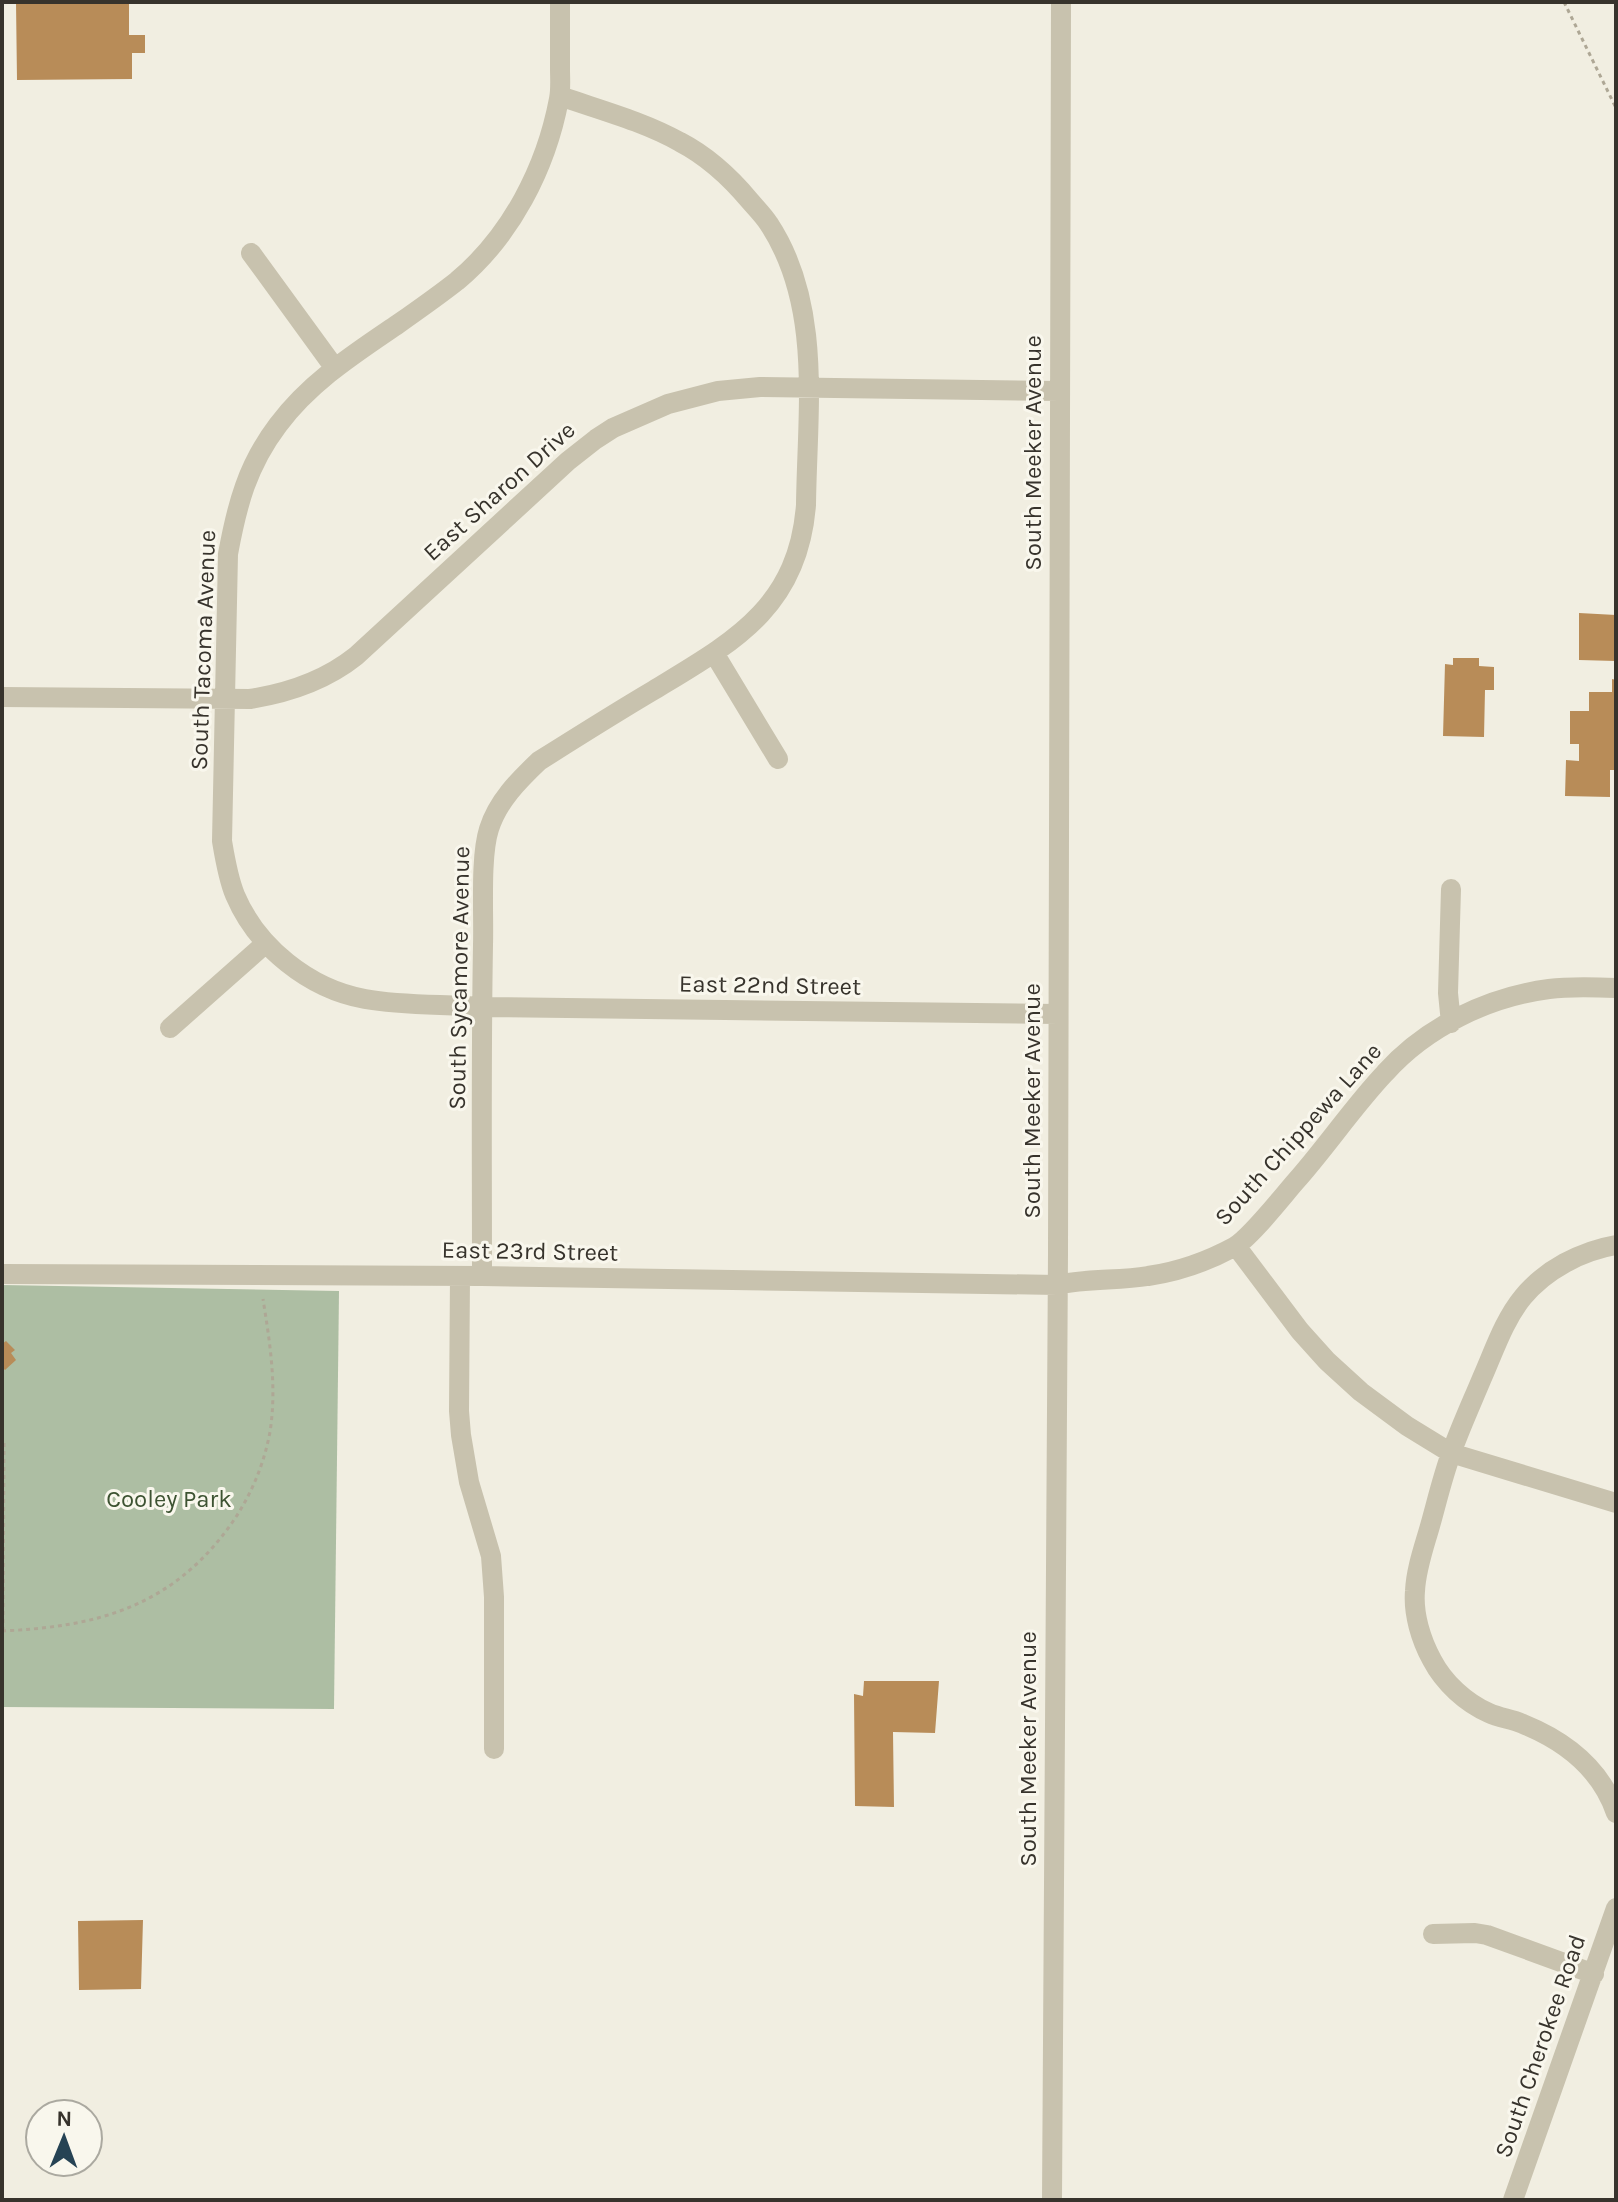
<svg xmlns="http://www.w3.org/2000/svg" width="1618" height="2202" viewBox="0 0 1618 2202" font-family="Karla,sans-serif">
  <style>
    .green { fill: #adbea3 }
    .building { fill: #b88c58 }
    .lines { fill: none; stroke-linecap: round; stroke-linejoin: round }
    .path { stroke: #aea795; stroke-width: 3; stroke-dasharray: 4 4; stroke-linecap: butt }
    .minor { stroke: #c8c2ae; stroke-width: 20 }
    .labels { text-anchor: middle; stroke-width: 6; stroke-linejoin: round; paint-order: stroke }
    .street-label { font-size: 24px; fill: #37332c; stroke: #f9f7ed }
    .park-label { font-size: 24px; fill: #3d5332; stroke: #f9f7ed }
  </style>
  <rect width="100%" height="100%" fill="#f1eee1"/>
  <path class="green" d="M2,1285L339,1291L334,1709L2,1707Z"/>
  <path class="building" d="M16,2H129V35H145V53H132V79L17,80Z
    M1579,613L1616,615V661L1579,660Z
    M1453,658H1479V666L1494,667V690H1485L1484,737L1443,736L1445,664L1453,665Z
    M1612,679L1616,680V770H1610V797L1565,796L1566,760L1579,761V744H1570V711H1589V692H1612Z
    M6,1341L15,1350L11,1353L16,1360L5,1370L2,1367V1344Z
    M864,1681H939L935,1733L893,1732L894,1807L855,1806L854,1694L863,1696Z
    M143,1920L141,1989L79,1990L78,1921Z"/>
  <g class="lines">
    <path class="path" d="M1564,2L1616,108
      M2,1631C94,1627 168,1608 226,1531C248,1502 263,1469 270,1432C277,1387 270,1343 263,1299
      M3,1631L4,1443"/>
    <path class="minor" d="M560,2C560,24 560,47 560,69C560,79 561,89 559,99C546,168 511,236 457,281C438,296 418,310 398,324C354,354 310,382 278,425C247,466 237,505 228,554L222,841C225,859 228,878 235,895C257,947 309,989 365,999C403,1006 443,1004 482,1007L1058,1014
      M251,253L334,367
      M714,653L778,759
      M2,697L250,699C288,693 326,680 356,656L568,461L596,439L613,428L668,404L718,391L760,387L1059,391
      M1451,1023L1448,993L1451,889
      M170,1028L266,943
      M1616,1245C1581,1251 1545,1270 1523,1297C1504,1320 1494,1351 1482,1378C1472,1402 1461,1426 1452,1451C1443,1475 1437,1501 1430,1526C1424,1547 1416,1569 1415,1591C1413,1614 1421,1640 1432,1660C1444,1683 1466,1703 1489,1713C1500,1718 1512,1719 1523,1724C1565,1741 1601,1769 1616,1813
      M1236,1246L1300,1331L1327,1361L1361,1392L1407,1426L1451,1453L1616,1503
      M2,1274L482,1276L1057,1285C1087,1278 1118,1281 1148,1276C1176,1272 1208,1261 1234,1247C1250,1238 1282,1197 1296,1181C1327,1146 1353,1107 1385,1073C1426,1027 1488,997 1549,989C1571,986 1594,987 1616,988
      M460,1276L459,1411L461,1435L469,1482L491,1556L494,1597V1749
      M482,1276C482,1166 481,1055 483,945C484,914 480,857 489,829C498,801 518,781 539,761C577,737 615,713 654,690C733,642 798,608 806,505C807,412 823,306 769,224C764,216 756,208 750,201C730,177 707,156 680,142C642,121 600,110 560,96
      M1433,1934L1475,1933L1487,1935L1594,1974
      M1052,2200L1058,1253L1061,2
      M1513,2200L1616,1908"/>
  </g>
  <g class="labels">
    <g class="street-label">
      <text transform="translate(1033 453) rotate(-90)" y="8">South Meeker Avenue</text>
      <text transform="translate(499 491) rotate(-42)" y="8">East Sharon Drive</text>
      <text transform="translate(203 650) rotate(-88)" y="8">South Tacoma Avenue</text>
      <text transform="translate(459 978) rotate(-89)" y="8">South Sycamore Avenue</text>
      <text transform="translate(770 985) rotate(1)" y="8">East 22nd Street</text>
      <text transform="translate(1032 1101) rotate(-90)" y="8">South Meeker Avenue</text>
      <text transform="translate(1298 1134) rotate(-48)" y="8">South Chippewa Lane</text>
      <text transform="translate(530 1251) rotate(1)" y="8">East 23rd Street</text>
      <text transform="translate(1028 1749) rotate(-90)" y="8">South Meeker Avenue</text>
      <text transform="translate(1540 2046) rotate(-71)" y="8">South Cherokee Road</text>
    </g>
    <g class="park-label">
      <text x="169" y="1507">Cooley Park</text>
    </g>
  </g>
  <rect width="1618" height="2202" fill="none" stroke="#37332c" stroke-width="8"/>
  <g transform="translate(64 2138) rotate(1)"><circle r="38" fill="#f9f7ed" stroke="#aba9a0" stroke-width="2"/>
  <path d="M0-6L14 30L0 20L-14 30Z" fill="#264354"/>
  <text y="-12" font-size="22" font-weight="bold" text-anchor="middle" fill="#37332c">N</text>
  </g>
</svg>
